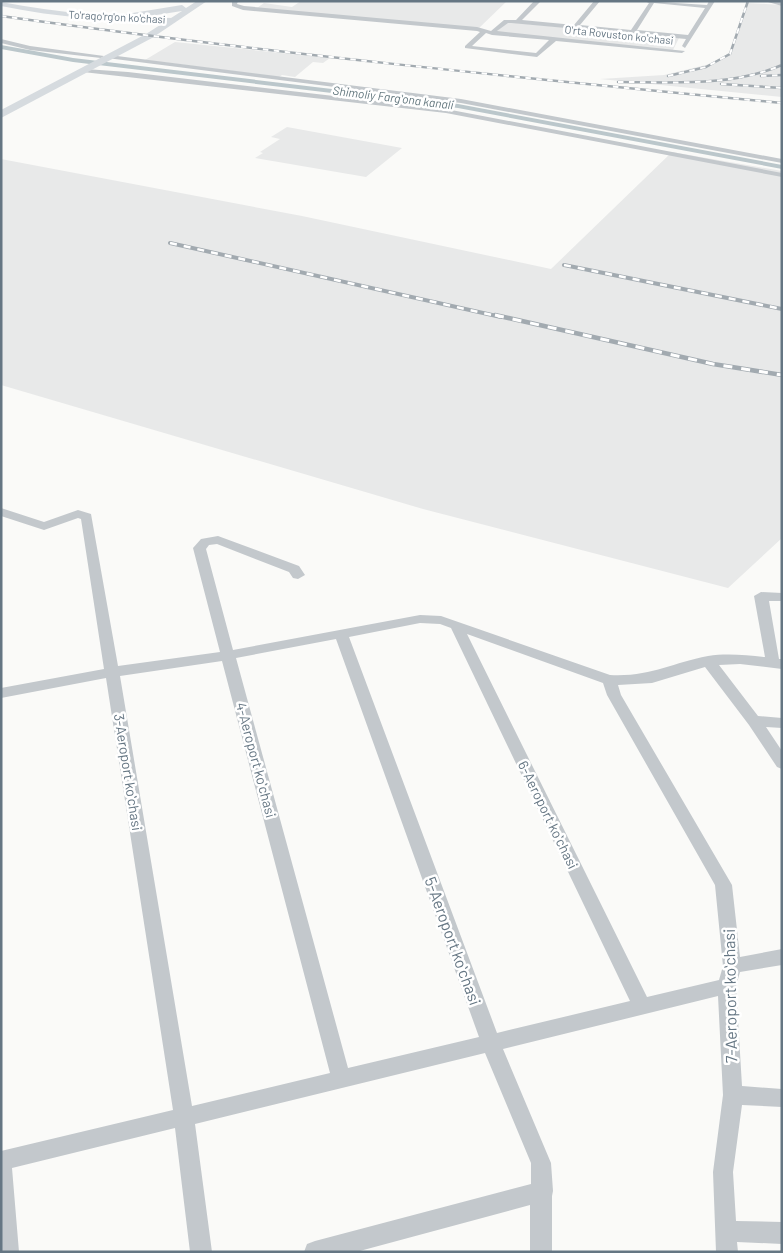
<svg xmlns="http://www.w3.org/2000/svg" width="783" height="1253" viewBox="0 0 783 1253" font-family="Barlow,sans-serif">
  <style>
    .built { fill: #e8e9e9 }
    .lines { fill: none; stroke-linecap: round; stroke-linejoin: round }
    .canal { fill: #bbc7cb; fill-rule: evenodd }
    .minor { fill: #c3c8cc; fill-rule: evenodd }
    .major { fill: #d6dbdf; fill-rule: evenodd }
    .highway { fill: #d6dbdf; fill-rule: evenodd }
    .rail-far2-casing { stroke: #a2aab0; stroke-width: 2.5 }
    .rail-far1-casing { stroke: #a2aab0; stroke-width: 4 }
    .rail-casing { stroke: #a2aab0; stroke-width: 4.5 }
    .rail-far2 { stroke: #fff; stroke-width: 2; stroke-dasharray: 5.5; stroke-linecap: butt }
    .rail-far1 { stroke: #fff; stroke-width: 2.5; stroke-dasharray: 7; stroke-linecap: butt }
    .rail { stroke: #fff; stroke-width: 3; stroke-dasharray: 9; stroke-linecap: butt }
    .labels { text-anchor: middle; stroke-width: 5; stroke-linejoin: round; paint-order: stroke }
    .far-street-label { font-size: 11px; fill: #657683; stroke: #fff }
    .far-water-label { font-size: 12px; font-style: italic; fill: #60757c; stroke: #fff }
    .street-label { font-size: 14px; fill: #657683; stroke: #fff }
    .near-street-label { font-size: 16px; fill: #657683; stroke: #fff }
  </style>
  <rect width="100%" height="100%" fill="#fafaf8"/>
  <path class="built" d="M301,1H507L478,29L257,8L264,3L292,7Z
    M747,3L782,5V97L600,79L664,75L714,63L730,52Z
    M506,22L679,38L673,50L495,33Z
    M175,42L330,58L323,63L313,62L295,77L282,75L279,77L145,60Z
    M287,127L402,148L366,177L255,158L263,153L260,152L280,139L271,137Z
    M672,152L782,171V538L728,588L423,509L1,385V159L302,216L551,269Z"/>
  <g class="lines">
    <path class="canal" d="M1,45L73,58L458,104L782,165V169L458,108L73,62L1,49Z"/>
    <path class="minor" d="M232,1H238L237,4L244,6L477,27L491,31L504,20H516L534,1H541L522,20L574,25L594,1H600L580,25L631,30L649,3L644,1L707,5L709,1H715L685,48L682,46L686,39L511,23H508L497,31L685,51L682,53L556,41L537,57L465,48V46L480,32L477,31L243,10L232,6ZM654,3L705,8L688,35L637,30ZM486,33L492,35L549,40L536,53L472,46Z
      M767,1L782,2V6L768,2Z
      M1,39L30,46L104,56L101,58L30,50L1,43Z
      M109,55L461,99L782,159V163L461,103L107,58Z
      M85,69L128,72L446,109L782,173V177L446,113L83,72Z
      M1,508L44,522L78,510L91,514L118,666L220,652L193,548L201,539L218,536L299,566L305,575L298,579L293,578L289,572L217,544L209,545L206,549L233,650L420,615L441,616L610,675C651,677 671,663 708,656C726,653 746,655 765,657L754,596L761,592L782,593V601H769L779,659H782V669L740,664L719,665L758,716L782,718V728L766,727L782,751V769L777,767L749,725L705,667L652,683L618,685L621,695L732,885L740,957L782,949V965L740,972L736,986L742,1086L782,1089V1107L742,1105L733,1172L736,1221L782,1222V1244L737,1242L738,1252H716L713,1172L723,1095L718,996L503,1049L551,1163L553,1191L552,1196V1252H530V1205L356,1252H304L307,1244L315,1241L531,1184V1163L485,1053L195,1124L212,1252H190L175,1128L12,1168L19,1252H1V1151L173,1110L106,678L1,698V688L104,669L81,519L78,518L44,530L1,516ZM420,623L440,624L451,628L630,1001L497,1033L349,637ZM467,634L603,683L607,695L715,885L723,966L719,980L647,997ZM336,639L479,1037L348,1068L236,658ZM222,661L330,1073L192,1106L120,676Z"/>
    <path class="major" d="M1,2C58,13 115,17 173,18L177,20L173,22C115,21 58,18 1,6Z"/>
    <path class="highway" d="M197,1H207L152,38L1,118V110L146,34L182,11L111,22L108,21V17L182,5L186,8Z"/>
    <defs>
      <path id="rail-far2" d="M1,16C260,52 521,78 782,103
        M668,76L706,67L730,54L748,1
        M761,76L782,75
        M618,82C673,82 731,87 782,65
        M721,84L782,88"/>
      <path id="rail-far1" d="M170,243L501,317
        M564,265L782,309"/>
      <path id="rail" d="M495,315L713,364L782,375"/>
    </defs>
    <use href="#rail-far2" class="rail-far2-casing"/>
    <use href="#rail-far1" class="rail-far1-casing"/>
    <use href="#rail" class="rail-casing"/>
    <use href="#rail-far2" class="rail-far2"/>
    <use href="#rail-far1" class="rail-far1"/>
    <use href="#rail" class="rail"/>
  </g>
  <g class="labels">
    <g class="far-street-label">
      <text transform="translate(117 17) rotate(3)" y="4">To'raqo'rg'on ko'chasi</text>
      <text transform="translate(619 35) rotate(6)" y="4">Oʻrta Rovuston koʻchasi</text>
    </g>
    <g class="far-water-label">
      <text transform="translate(393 98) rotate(7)" y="4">Shimoliy Fargʻona kanali</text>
    </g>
    <g class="street-label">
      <text transform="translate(256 760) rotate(75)" y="5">4-Aeroport koʻchasi</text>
      <text transform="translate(128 772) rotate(81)" y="5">3-Aeroport koʻchasi</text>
      <text transform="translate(548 815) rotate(64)" y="5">6-Aeroport koʻchasi</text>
    </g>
    <g class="near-street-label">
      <text transform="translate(453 941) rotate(70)" y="6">5-Aeroport koʻchasi</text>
      <text transform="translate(730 996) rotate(-91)" y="6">7-Aeroport koʻchasi</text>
    </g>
  </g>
  <rect width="783" height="1253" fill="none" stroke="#657683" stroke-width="5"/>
</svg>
